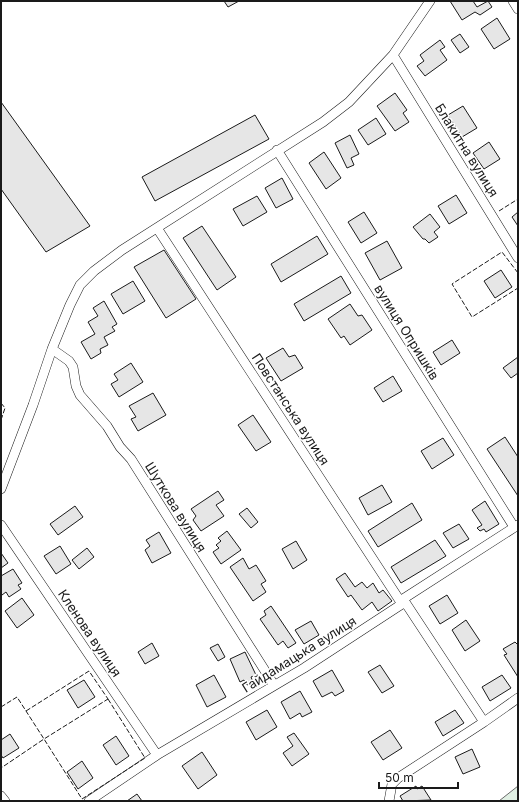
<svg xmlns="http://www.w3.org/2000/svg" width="519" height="802" viewBox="0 0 519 802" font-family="Inter,sans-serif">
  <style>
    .green { fill: #e0efe3; stroke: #6a6a6a }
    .building { fill: #e6e6e6; stroke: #1a1a1a }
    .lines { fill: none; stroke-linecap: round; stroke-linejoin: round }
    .minor-casing { stroke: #1a1a1a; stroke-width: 10 }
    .minor { stroke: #fff; stroke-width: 9 }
    .fence { stroke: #1a1a1a; stroke-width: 1; stroke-dasharray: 5 2; stroke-linecap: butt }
    .labels { text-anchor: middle; stroke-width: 3; stroke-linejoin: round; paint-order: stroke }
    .street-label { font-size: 13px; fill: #1a1a1a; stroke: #fff }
  </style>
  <rect width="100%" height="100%" fill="#fff"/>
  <path class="green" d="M518,786V801H499Z"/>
  <path class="building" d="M224,1H239L228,7Z
    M450,1H473L477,7L488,1L492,7L480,15L475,12L462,20Z
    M497,18L510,39L494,49L481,29Z
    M460,34L469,47L460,53L451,40Z
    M440,40L445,47L440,50L447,60L425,76L417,66L424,61L420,55Z
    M395,93L407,110L403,113L409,122L395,131L377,106Z
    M1,102L90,226L46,252L1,189Z
    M463,106L477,128L462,137L448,115Z
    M255,115L269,139L155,201L142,177Z
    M376,118L386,134L368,145L358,130Z
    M350,135L359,154L351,158L354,165L347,168L335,143Z
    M489,142L500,159L484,169L473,153Z
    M324,152L341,178L326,189L309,163Z
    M282,178L293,199L276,208L265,188Z
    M456,195L467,213L449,224L438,206Z
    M257,196L267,212L243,226L233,209Z
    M364,212L377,233L361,243L348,222Z
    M518,212V226L512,217Z
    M430,214L440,227L434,232L438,237L429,243L425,239H423L413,227Z
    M202,226L236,277L217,290L183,238Z
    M317,236L328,254L281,282L271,264Z
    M387,241L402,268L380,280L365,253Z
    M164,250L196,299L166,318L134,267Z
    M501,270L512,287L495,298L484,281Z
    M341,276L351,293L304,321L294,304Z
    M133,281L145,301L123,314L111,294Z
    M104,301L117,324L112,327L115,331L104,337L108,345L100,349L101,353L91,359L81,342L95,334L88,322L98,316L93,308Z
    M350,304L358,316L362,315L372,330L350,345L344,336L341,338L328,319Z
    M452,340L460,353L441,365L433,352Z
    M283,348L289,357L295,355L303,368L281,381L266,358Z
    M518,357V373L511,378L503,368Z
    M131,363L143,382L119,397L111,384L118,380L114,374Z
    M393,376L402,391L383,402L374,388Z
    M153,393L166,415L138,431L131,419L136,417L129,406Z
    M253,415L271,442L256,451L238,425Z
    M505,437L518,457V496L487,449Z
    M443,438L454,455L432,469L421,451Z
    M382,485L392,502L368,515L359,498Z
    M218,491L224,500L216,505L224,516L201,531L193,520L196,516L191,509Z
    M485,501L499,524L486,532L484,529L480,531L477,528L482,525L472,510Z
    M412,503L422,520L378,547L368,531Z
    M75,506L83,517L58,535L50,524Z
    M247,508L258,522L251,528L239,514Z
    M459,524L469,539L453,548L443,533Z
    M227,531L241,550L221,564L213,552L219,548L216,545L221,541L218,538Z
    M159,532L171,553L152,563L145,550L150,546L146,540Z
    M435,540L446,556L401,583L391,567Z
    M296,541L307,560L293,569L282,549Z
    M60,546L71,564L56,574L44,556Z
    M87,548L94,557L79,569L72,560Z
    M1,553L8,563L1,568Z
    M243,558L249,569L256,565L266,581L261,584L266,592L253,601L230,567Z
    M13,569L22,583L18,585L21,589L9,597L6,592L2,595L1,593V576Z
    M345,573L355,587L362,582L367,588L373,583L379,593L383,590L392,601L378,611L372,602L362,610L351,595L348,597L336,579Z
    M447,595L458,613L440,624L429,606Z
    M22,598L34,615L17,628L5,611Z
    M271,606L296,643L288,648L283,641L278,645L260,619L266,615L264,611Z
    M466,620L480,641L465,651L452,630Z
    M311,621L319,635L304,644L295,630Z
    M515,642L518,645V677L504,655L507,654L503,649Z
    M152,643L159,656L145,664L138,652Z
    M218,644L225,657L218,661L210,648Z
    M245,652L256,675L251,677L253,682L247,685L244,680L240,682L230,659Z
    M380,665L394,686L382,693L368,672Z
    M332,670L344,691L335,696L332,692L322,697L313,681Z
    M214,675L226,697L207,707L196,685Z
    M502,675L511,688L490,701L482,687Z
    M84,680L95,697L78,708L67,690Z
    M300,691L312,712L302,717L300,713L290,719L281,702Z
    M267,710L277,727L256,740L246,722Z
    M455,710L464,723L443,736L435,722Z
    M390,730L402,748L383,760L371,742Z
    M294,733L309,754L292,766L283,753L293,746L287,737Z
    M10,734L19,748L3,758L1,755V740Z
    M116,736L129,756L116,765L103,745Z
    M472,749L480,767L463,774L455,757Z
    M202,752L217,775L198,789L182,766Z
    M82,761L93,778L78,789L67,772Z
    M416,786L417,789L422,786L431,800L403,801L400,796Z
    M137,794L142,801H127Z"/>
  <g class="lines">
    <defs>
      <path id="minor" d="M513,1L518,9
        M393,55L518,258
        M277,150L514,527
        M157,228L402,604
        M52,349L69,361L73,367L76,386L80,395L107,426L120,447L131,459L274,685
        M1,489L33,405L52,349L70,305L80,285L94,271L122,250L323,122L349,102L393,55L430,1
        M1,525L157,755
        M403,599L484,722L518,698
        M1,796L5,801
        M89,801L157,755L304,668L402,604L403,599L518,525
        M389,801L392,784L398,778L484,722"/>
    </defs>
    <use href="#minor" class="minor-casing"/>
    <use href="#minor" class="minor"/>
    <path class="fence" d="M499,211L518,199
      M518,273L502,252L452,284L472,317L518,288
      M1,403L5,408L1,420
      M108,699L145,758L82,799L44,739Z
      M1,707L17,697L44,739L1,768
      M26,711L89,671L108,699"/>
  </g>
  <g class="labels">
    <g class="street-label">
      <text transform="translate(467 150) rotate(58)" y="5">Блакитна вулиця</text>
      <text transform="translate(407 332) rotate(58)" y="5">вулиця Опришків</text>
      <text transform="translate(291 409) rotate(57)" y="5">Повстанська вулиця</text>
      <text transform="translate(176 507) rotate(58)" y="5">Шуткова вулиця</text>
      <text transform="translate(90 633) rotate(56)" y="5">Кленова вулиця</text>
      <text transform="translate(299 654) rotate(-32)" y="5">Гайдамацька вулиця</text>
    </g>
  </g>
  <rect width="519" height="802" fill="none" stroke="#1a1a1a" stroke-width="4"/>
  <path d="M379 782v6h79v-6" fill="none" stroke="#1a1a1a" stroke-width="2"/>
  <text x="385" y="782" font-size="12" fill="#1a1a1a" stroke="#ffffff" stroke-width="3" paint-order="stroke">50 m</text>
</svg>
